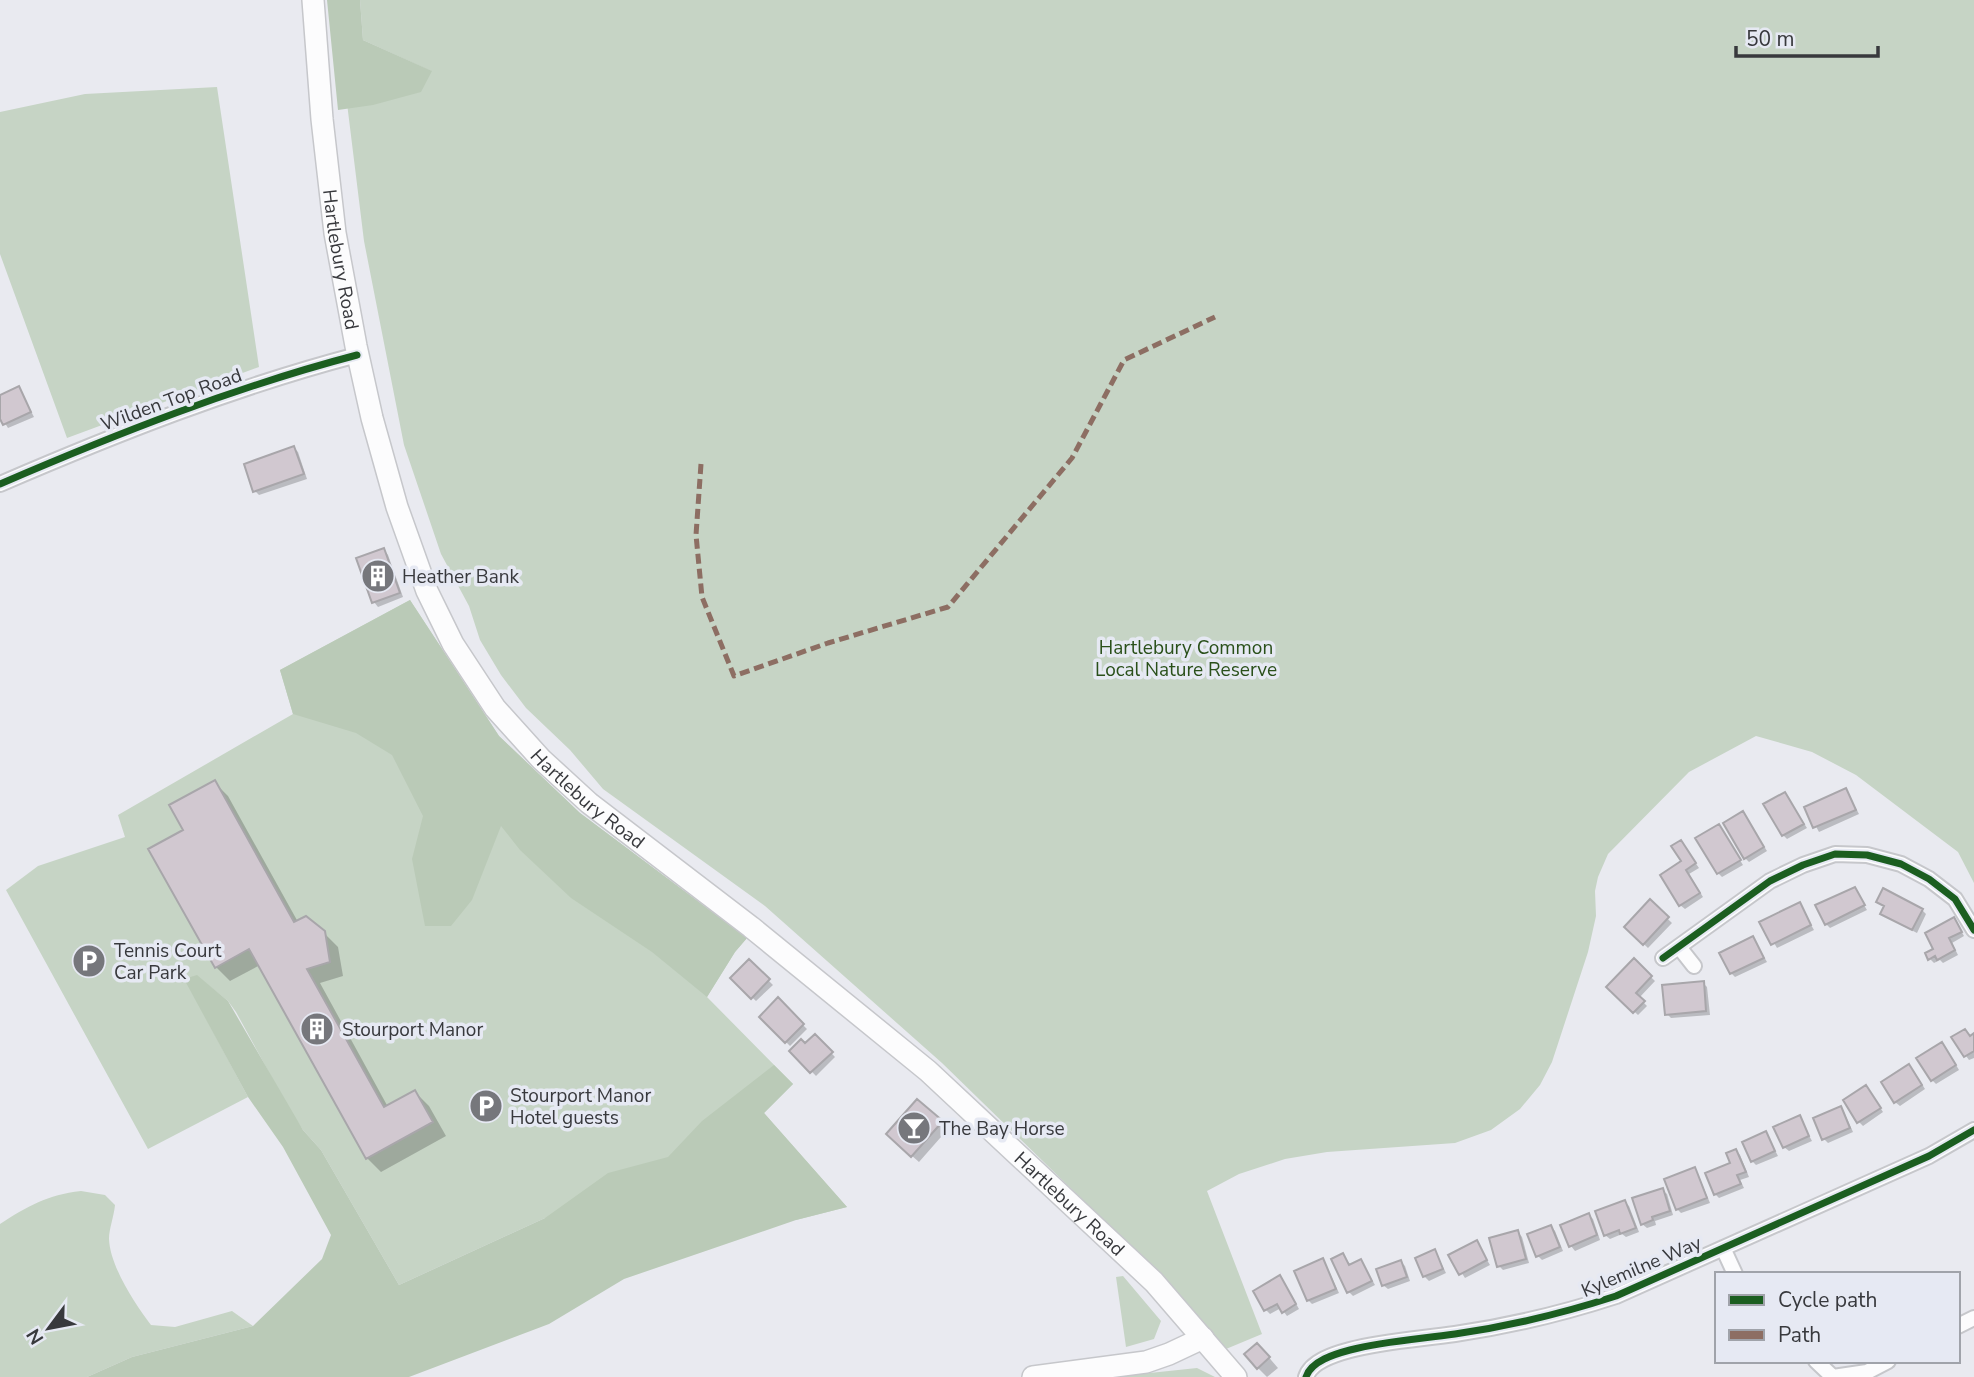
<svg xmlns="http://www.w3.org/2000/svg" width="1974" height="1377" viewBox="0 0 1974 1377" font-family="'Nunito Sans',sans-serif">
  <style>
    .green { fill: #c6d4c5 }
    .forest { fill: #bacab7 }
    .shadow { fill: #0003 }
    .building { fill: #d1c8d0; stroke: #a8a6aa; stroke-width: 2 }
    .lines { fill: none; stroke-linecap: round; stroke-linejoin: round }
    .street-casing { stroke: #c6c7cb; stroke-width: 18 }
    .secondary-casing { stroke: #c6c7cb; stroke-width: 24 }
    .street { stroke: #fcfcfd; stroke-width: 14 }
    .secondary { stroke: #fcfcfd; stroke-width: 21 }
    .quiet { stroke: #8d6e63; stroke-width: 5; stroke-dasharray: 10 5; stroke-linecap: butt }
    .cycleway-casing { stroke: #e6e9f3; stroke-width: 11 }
    .cycleway { stroke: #1b5e20; stroke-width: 7 }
    .labels { text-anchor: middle; stroke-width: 7; stroke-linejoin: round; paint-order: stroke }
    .street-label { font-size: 19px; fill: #38393d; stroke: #e6e9f3 }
    .poi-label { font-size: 19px; fill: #38393d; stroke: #e6e9f3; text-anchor: start }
    .park-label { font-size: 19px; fill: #2a501a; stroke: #e6e9f3 }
  </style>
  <rect width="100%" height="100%" fill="#e9eaf0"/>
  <path class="green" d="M360,0H1974V883L1958,852L1856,775L1812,752L1756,736L1689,772L1608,854L1598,877L1595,891L1596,916L1588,952L1552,1062L1540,1085L1520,1109L1491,1130L1455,1143L1327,1152L1285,1159L1239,1174L1207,1191L1262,1334L1226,1349L1126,1242L942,1063L765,906L603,789L570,750L526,708L501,675L480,640L469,606L441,554L404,445L364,241L345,87L431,71L363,40Z
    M217,87L259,367L67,438L0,254V112L85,94Z
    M410,600L499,736L580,813L747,938L735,952L707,997L793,1084L764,1113L847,1207L796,1220L545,1218L399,1285L321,1150L303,1130L289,1109L236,1012L228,1001L197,976L185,979L248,1097L148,1149L6,890L38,866L125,837L118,815L293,714L280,670Z
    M81,1191L105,1195L115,1205C114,1216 109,1229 109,1239C110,1266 135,1304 151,1325L175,1327L232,1311L253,1326L132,1357L87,1377H0V1224C28,1206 47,1195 81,1191Z
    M1123,1276L1161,1321L1154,1339L1126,1347L1116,1277Z
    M1197,1368L1215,1377H1112Z"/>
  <path class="forest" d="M327,0H360L363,40L432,71L421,92L373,105L338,110Z
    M410,600L499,736L580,813L747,938L735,952L707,997L652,952L571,898L520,850L501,826L472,900L451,926H425L412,859L423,816L392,755L356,733L293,714L280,670Z
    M197,975L228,1001L303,1130L321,1150L399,1285L545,1218L608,1173L668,1157L702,1121L774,1065L793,1084L764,1113L847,1207L796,1220L624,1279L549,1324L409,1377H87L132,1357L253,1326L322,1259L331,1235L283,1147L248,1097L184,979Z"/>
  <path class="shadow" d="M19,388L34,417L8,428L0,415V397Z
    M294,448L298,452L307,479L259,495L255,491Z
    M384,550L388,555L403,597L378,607L374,602Z
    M214,782L228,796L298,922L324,933L338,947L343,976L320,983L388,1107L415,1092L429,1106L446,1136L381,1172L367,1158L260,965L230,981L216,967L185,830Z
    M1846,790L1859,814L1819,832L1806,808Z
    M1785,794L1807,828L1787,839L1783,835Z
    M1743,813L1767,851L1749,862L1745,858Z
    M1719,826L1743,865L1722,877L1718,873Z
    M1681,842L1699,868L1689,874L1703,897L1685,909L1680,905L1683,862Z
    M1854,889L1867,910L1830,928L1826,924Z
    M1650,902L1672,923L1648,948L1626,927Z
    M1879,902L1922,910L1926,914L1917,933L1886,917L1882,913L1885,907Z
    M1799,904L1814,930L1777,948L1762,922Z
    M1954,919L1964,936L1952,943L1958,955L1943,963L1940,960L1934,963L1930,959Z
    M1753,938L1767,962L1735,977L1731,973Z
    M749,961L773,985L756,1001L732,978Z
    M1634,961L1655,981L1639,998L1647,1006L1638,1015L1609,987Z
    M1703,983L1707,987L1710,1015L1671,1018L1667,1014Z
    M778,1000L807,1029L790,1046L761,1017Z
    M1974,1035V1058L1969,1060L1953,1038H1970Z
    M815,1036L835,1057L816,1076L792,1051L805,1046Z
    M1946,1048L1959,1070L1936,1084L1932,1080Z
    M1913,1070L1925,1089L1900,1106L1895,1102Z
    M1870,1092L1883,1112L1863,1126L1859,1122Z
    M1840,1108L1844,1112L1853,1132L1828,1143L1824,1139Z
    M1799,1117L1812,1141L1789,1151L1784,1147Z
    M941,1122L948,1129L919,1162L895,1141Z
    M1766,1133L1778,1156L1756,1165L1752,1161Z
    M1736,1151L1740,1155L1749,1177L1740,1180L1744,1188L1719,1198L1715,1194L1732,1164Z
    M1694,1169L1698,1174L1710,1203L1681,1213L1677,1209Z
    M1662,1190L1667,1194L1673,1215L1655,1221L1656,1225L1647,1228L1642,1224Z
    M1624,1202L1629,1206L1639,1232L1626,1237L1622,1234L1610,1239L1605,1235Z
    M1589,1215L1593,1219L1600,1240L1575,1251L1571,1246L1562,1226Z
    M1551,1227L1555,1231L1563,1251L1542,1260L1538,1256Z
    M1518,1232L1522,1237L1529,1263L1503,1270L1499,1266Z
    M1477,1243L1490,1265L1465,1278L1451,1256Z
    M1435,1251L1446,1273L1429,1281L1424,1276Z
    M1343,1255L1351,1266L1361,1261L1375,1285L1353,1296L1349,1292Z
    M1322,1260L1326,1265L1339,1293L1312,1304L1308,1300Z
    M1401,1262L1405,1266L1410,1281L1388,1289L1383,1285Z
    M1284,1282L1299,1309L1287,1316L1281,1308L1270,1314L1266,1310Z
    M1266,1354L1278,1368L1267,1377L1258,1368Z"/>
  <path class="building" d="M19,386L31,412L3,425L0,419V395Z
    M294,446L304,474L253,492L244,464Z
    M384,548L400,593L372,603L356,558Z
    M215,780L294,922L306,916L325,931L330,962L307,969L384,1107L415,1090L433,1122L366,1159L249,949L215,968L148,849L183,830L169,805Z
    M1846,788L1856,810L1813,828L1804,807Z
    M1785,792L1804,824L1782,836L1763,804Z
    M1743,811L1764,847L1744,859L1723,823Z
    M1719,824L1741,860L1717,874L1695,838Z
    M1681,840L1696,863L1686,870L1700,893L1679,906L1660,875L1681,861L1671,846Z
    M1855,887L1865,905L1825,925L1815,905Z
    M1883,888L1923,909L1912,930L1880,914L1884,906L1876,902Z
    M1650,899L1669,917L1643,945L1624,927Z
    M1800,902L1811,925L1771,945L1759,922Z
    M1954,917L1962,932L1949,938L1955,950L1937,960L1935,956L1928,960L1925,953L1933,949L1925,933Z
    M1753,936L1764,958L1730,974L1719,953Z
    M1634,958L1652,976L1636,993L1645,1001L1633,1013L1606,987Z
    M749,959L770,979L751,999L730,978Z
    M1704,981L1706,1011L1665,1015L1662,985Z
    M778,997L804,1024L785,1043L759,1017Z
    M1965,1029L1970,1036L1974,1033V1051L1964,1057L1951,1037Z
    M815,1034L833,1052L810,1073L789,1051L801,1039L805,1043Z
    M1942,1042L1956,1065L1931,1081L1916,1058Z
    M1909,1064L1922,1085L1894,1103L1881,1082Z
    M1866,1085L1881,1108L1857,1123L1843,1100Z
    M917,1099L943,1121L911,1157L886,1134Z
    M1841,1106L1850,1128L1822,1140L1813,1118Z
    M1800,1115L1809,1136L1783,1148L1773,1127Z
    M1766,1131L1775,1151L1751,1162L1742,1142Z
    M1736,1149L1746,1172L1737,1175L1741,1184L1714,1195L1705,1173L1730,1163L1726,1153Z
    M1695,1167L1707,1198L1676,1210L1664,1179Z
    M1663,1188L1670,1211L1652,1217L1653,1220L1641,1225L1632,1198Z
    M1625,1200L1636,1228L1620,1234L1619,1230L1604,1236L1595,1211Z
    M1589,1213L1597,1235L1569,1247L1560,1225Z
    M1551,1225L1560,1247L1536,1257L1527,1234Z
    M1518,1230L1526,1259L1497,1267L1489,1238Z
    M1477,1240L1487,1260L1459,1275L1448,1255Z
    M1435,1249L1443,1269L1423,1277L1415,1258Z
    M1343,1253L1349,1265L1361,1259L1372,1281L1347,1293L1331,1259Z
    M1323,1258L1336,1289L1307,1301L1294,1271Z
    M1401,1260L1407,1277L1382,1286L1376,1269Z
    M1280,1275L1296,1304L1282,1313L1277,1304L1264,1311L1253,1291Z
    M1257,1343L1270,1357L1257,1369L1244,1354Z"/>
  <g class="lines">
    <defs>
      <path id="street" d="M0,484C116,434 235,387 357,355
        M1679,947L1694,966
        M1663,958L1770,881L1803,865L1835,854L1867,855L1901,864L1929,879L1955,899L1974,930
        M1723,1248L1735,1274
        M1958,1326L1974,1318
        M1816,1361L1833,1377L1867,1372L1888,1361
        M1306,1377C1311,1361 1335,1354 1350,1350C1384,1341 1420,1339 1455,1334C1510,1326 1564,1313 1616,1296L1929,1156L1974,1130"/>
      <g id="secondary">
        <path id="s1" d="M313,0L322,119L335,233L356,346L372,418L397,507L427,591L453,644L495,708L541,759L589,803L751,927L928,1071L1154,1282L1236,1377"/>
        <path d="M1033,1377L1146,1362L1169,1354L1203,1338"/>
      </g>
    </defs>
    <use href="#street" class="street-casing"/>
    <use href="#secondary" class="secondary-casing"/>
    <use href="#street" class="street"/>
    <use href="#secondary" class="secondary"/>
    <path class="quiet" d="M701,464L696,535L702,597L734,676L828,643L948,607L1072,458L1124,360L1215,317"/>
    <defs>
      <path id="cycleway" d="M0,484C116,434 235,387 357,355
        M1663,958L1770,881L1803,865L1835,854L1867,855L1901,864L1929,879L1955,899L1974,930
        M1306,1377C1311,1361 1335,1354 1350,1350C1384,1341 1420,1339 1455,1334C1510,1326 1564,1313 1616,1296L1929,1156L1974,1130"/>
    </defs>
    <use href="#cycleway" class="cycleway-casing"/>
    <use href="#cycleway" class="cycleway"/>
  </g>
  <defs>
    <symbol id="building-disc" viewBox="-11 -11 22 22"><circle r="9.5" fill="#76777c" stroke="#e6e9f3"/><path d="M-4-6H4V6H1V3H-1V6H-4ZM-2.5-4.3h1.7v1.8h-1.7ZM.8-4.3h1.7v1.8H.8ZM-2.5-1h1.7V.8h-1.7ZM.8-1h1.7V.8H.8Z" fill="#fff"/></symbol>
    <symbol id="parking-disc" viewBox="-11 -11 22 22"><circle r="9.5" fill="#76777c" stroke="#e6e9f3"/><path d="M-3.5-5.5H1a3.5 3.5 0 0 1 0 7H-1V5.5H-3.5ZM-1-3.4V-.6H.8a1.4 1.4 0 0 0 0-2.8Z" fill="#fff"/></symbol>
    <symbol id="bar-disc" viewBox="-11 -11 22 22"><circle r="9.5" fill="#76777c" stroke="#e6e9f3"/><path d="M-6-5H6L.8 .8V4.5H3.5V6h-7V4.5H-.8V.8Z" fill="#fff"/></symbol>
  </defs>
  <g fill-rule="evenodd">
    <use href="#building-disc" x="359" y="557" width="38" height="38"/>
    <use href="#parking-disc" x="70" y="942" width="38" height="38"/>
    <use href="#building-disc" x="298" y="1010" width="38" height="38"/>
    <use href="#parking-disc" x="467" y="1087" width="38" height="38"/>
    <use href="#bar-disc" x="895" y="1109" width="38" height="38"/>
  </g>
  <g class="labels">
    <g class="street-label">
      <text dy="7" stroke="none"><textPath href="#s1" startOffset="261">Hartlebury Road</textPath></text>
      <text transform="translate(171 399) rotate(-20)" y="7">Wilden Top Road</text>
      <text dy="7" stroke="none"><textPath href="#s1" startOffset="870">Hartlebury Road</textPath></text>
      <text dy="7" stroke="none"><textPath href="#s1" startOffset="1500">Hartlebury Road</textPath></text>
      <text transform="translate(1641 1266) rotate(-23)" y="7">Kylemilne Way</text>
    </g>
    <g class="poi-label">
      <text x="402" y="583">Heather Bank</text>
      <text x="114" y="957">Tennis Court<tspan x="114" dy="22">Car Park</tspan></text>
      <text x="342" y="1036">Stourport Manor</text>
      <text x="510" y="1102">Stourport Manor<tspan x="510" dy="22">Hotel guests</tspan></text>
      <text x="939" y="1135">The Bay Horse</text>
    </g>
    <g class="park-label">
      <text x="1186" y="654">Hartlebury Common<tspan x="1186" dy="22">Local Nature Reserve</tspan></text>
    </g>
  </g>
  <rect x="1715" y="1272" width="245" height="91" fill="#e6e9f3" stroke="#a0a3aa" stroke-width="2"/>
  <rect x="1729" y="1295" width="35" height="10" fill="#1b5e20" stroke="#a0a3aa" stroke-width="2"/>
  <text x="1778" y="1307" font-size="21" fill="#38393d">Cycle path</text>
  <rect x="1729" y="1330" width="35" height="10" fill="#8d6e63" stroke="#a0a3aa" stroke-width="2"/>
  <text x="1778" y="1342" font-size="21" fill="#38393d">Path</text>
  <g transform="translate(49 1328) rotate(238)" stroke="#e6e9f3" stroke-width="5" paint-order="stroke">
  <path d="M0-5L12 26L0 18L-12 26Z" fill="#38393d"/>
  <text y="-10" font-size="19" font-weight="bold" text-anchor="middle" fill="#38393d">N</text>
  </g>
  <path d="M1736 46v10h142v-10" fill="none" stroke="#38393d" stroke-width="3.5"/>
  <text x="1746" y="46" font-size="21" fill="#38393d" stroke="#e6e9f3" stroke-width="5" paint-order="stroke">50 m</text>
</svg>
